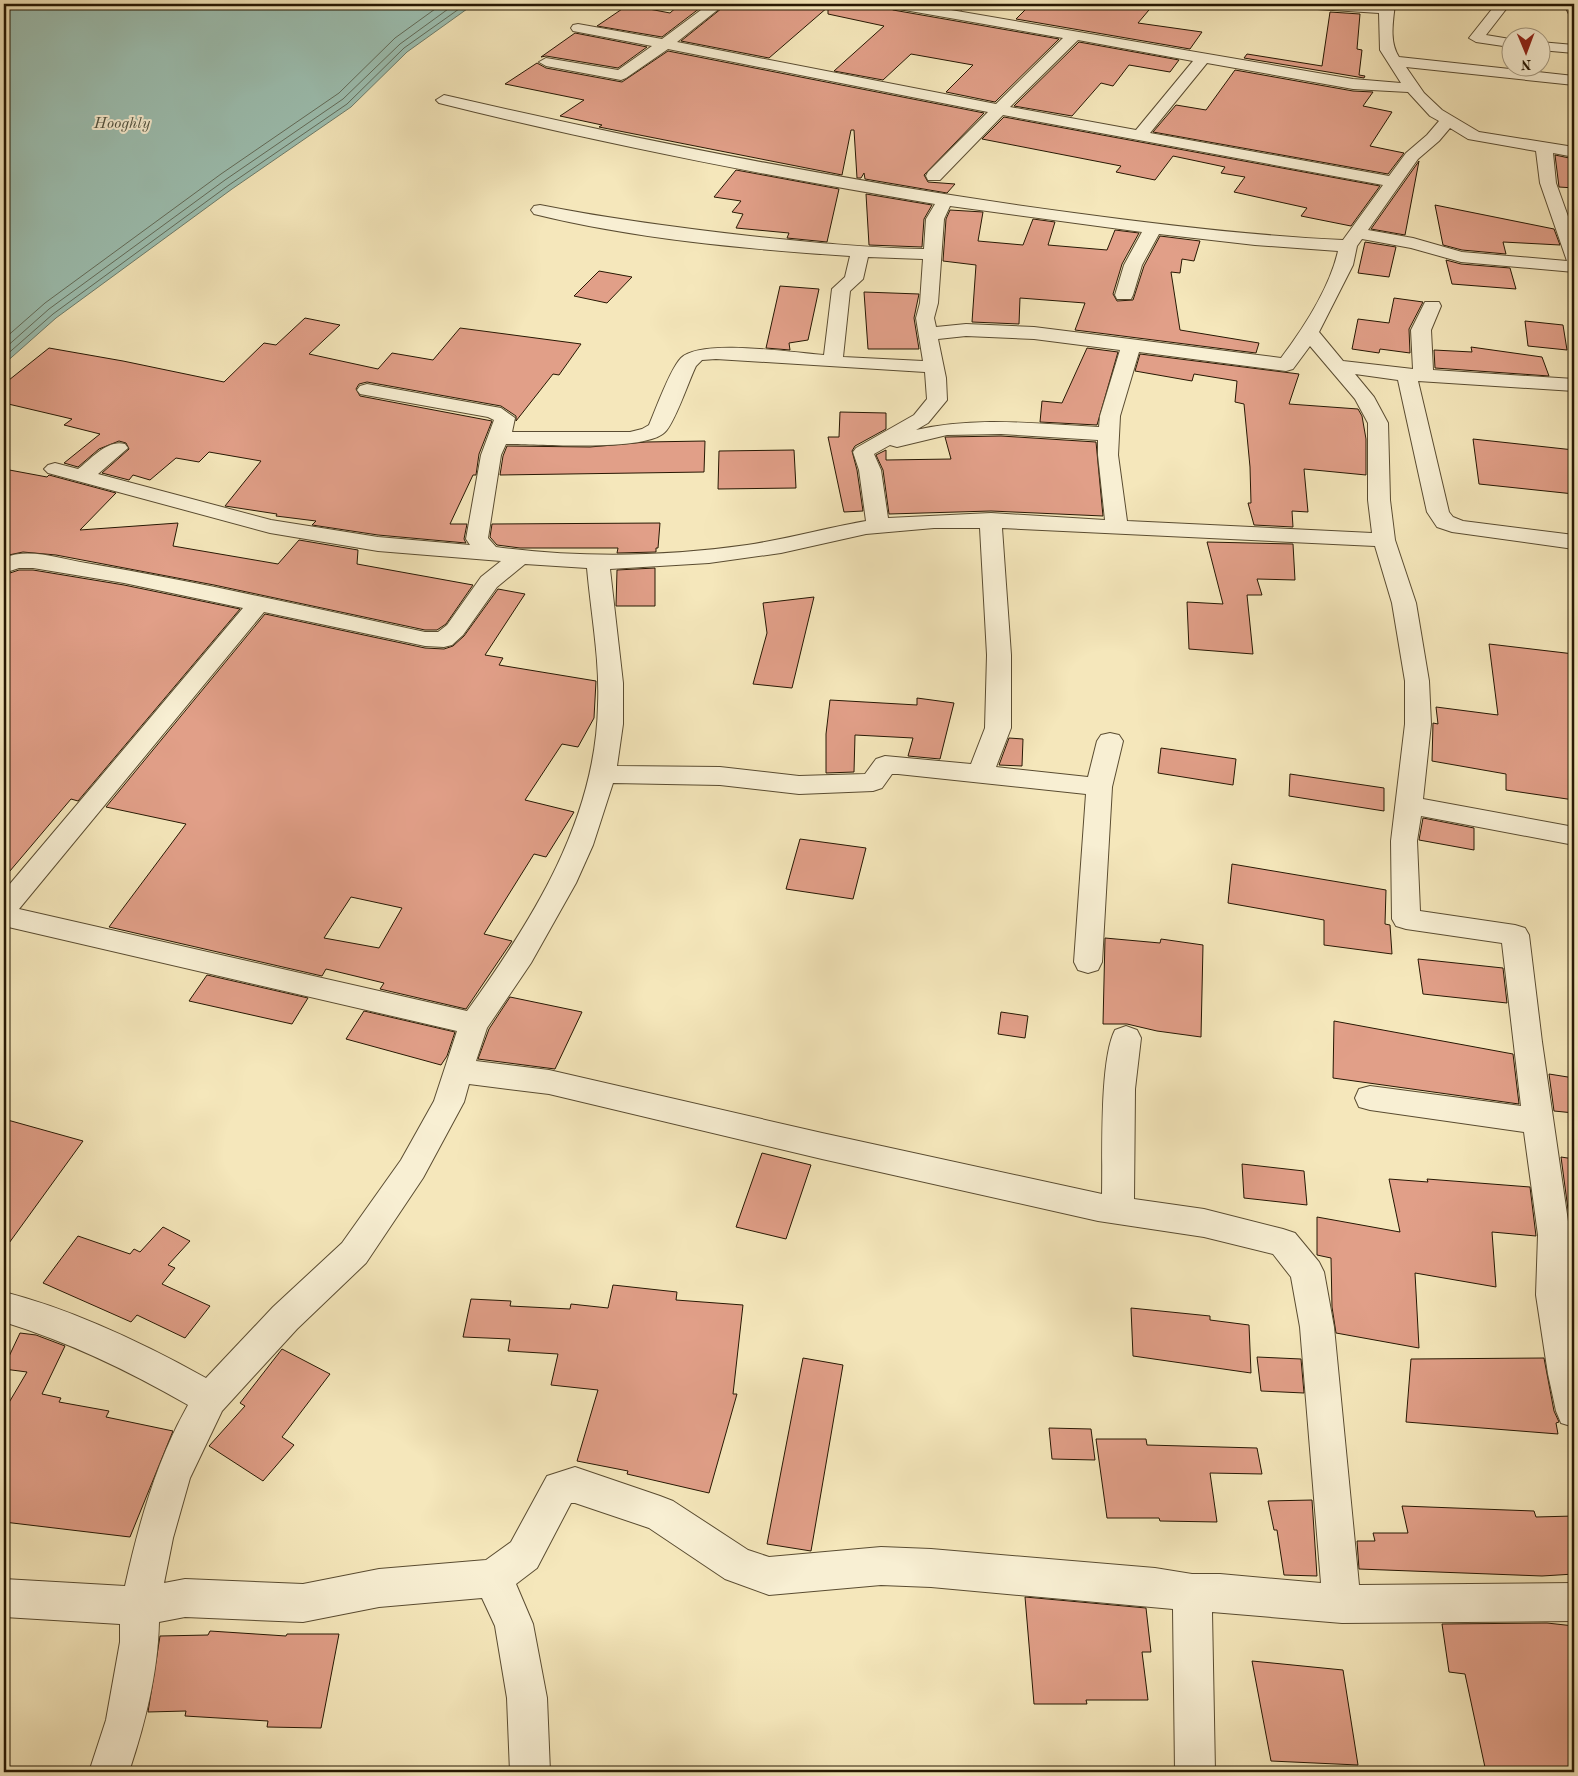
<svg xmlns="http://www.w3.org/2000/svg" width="1578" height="1776" viewBox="0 0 1578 1776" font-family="'Old Standard TT',serif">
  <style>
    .water { fill: #9cbfb1; stroke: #6d7c6b }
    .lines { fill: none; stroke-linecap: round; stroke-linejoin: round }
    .shore { stroke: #626c5a; stroke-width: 1 }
    .building { fill: #e19f88; stroke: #271803; fill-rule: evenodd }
    .minor-casing { stroke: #5a4c31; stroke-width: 2 }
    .minor { fill: #f8efd3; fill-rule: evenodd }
    .labels { text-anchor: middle; stroke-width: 4; stroke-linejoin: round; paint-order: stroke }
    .far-water-label { font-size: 16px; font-style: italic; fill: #505240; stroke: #f8efd3 }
  </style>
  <rect width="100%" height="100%" fill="#f5e7bb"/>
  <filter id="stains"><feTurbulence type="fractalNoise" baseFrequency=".004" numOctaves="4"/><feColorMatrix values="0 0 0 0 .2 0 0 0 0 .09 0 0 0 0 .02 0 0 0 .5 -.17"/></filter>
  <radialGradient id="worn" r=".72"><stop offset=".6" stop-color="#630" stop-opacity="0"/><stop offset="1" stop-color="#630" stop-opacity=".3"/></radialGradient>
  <path class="water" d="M4,4H474L407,52L351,107L232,189L56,318L4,364Z"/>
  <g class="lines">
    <path class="shore" d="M4,339L45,303L221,174L339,93L395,38L442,4
      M4,349L49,309L225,180L343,99L400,44L455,4
      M4,357L53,314L229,185L347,104L404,48L466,4"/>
  </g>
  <path class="building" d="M727,4H884L893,10L1059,39L995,102L946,92L973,65L911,54L883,80L834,71L884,26L828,14V7L769,58L681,41Z
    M926,4H968L962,10Z
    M1031,4H1154L1138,23L1202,32L1190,49L1016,19Z
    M628,5L670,13L679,5L700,8L662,37L597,26Z
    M1330,12L1360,14L1357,49L1362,50L1359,75L1365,76L1364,78L1244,58L1247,54L1322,66Z
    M575,33L647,47L618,68L546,56L541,57Z
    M1079,42L1179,60L1170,72L1129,65L1113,86L1101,83L1072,116L1014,106Z
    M668,51L984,113L924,175L928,182L955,184L947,193L865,179L864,173L861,178H857L854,130H851L842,175L599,127L602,125L560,116L584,100L505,84L537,63L546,68L622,82Z
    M1235,70L1353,91L1373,92L1363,106L1392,112L1370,146L1404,153L1388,174L1153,132L1176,105L1206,110Z
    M1004,117L1380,186L1351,226L1301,216L1307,208L1234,192L1245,177L1221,173L1225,167L1173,156L1155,180L1116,172L1121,166L982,139Z
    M1555,155L1574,159V188L1559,187Z
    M1419,161L1405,235L1371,229Z
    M736,170L839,189L827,242L787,238L789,233L736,228L743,214L732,212L741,201L714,197Z
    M866,194L932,205L924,219L922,247L869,245Z
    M1435,205L1554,229L1560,245L1503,242L1506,254L1462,250L1443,245Z
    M950,210L983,212L978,241L1023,245L1033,219L1055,222L1048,245L1107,250L1115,230L1139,233L1122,264L1113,294L1117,301L1133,300L1144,266L1160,236L1200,241L1194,261L1182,259L1180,273L1171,272L1180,330L1259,343L1256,353L1075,330L1085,303L1020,298L1019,324L972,322L976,265L943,261L946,219Z
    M1365,242L1396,247L1389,277L1358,273Z
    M1446,260L1461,264L1510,268L1516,289L1452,284Z
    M599,271L632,277L607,303L574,296Z
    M780,286L819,289L808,340L789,343L790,350L766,348Z
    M864,292L919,294L914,318L919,349H868Z
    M1394,298L1423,302L1409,329L1410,353L1380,349L1379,353L1352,349L1358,319L1389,323Z
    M305,318L340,325L309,354L378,369L392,353L433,360L460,328L581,344L559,375L553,374L516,421V416L501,406L367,382L359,384L356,389L360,396L492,421L479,454L476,475H473L450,524H467L464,539L466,543L378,535L312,525L316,521L276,516L277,514L225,506L261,461L209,452L199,462L176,458L150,480L133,475L129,480L102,473L129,449L126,443L119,441L99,449L78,467L64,463L100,434L64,425L72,419L4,403V384L49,348L123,361L224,382L264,343L276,345Z
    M1525,321L1563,325L1567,350L1528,346Z
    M1471,347L1542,357L1549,376L1435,368L1434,350L1472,352Z
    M1087,348L1118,352L1097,425L1040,422L1042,401L1062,403Z
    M1140,354L1299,374L1289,404L1358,409L1362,416L1366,439V475L1304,469L1308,512L1292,511L1293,527L1254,525L1248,503H1251L1250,467L1244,404L1235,402L1237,381L1194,374L1192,381L1135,371Z
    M840,412L886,413V429L855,446L852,451L857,470L863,511L844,512L828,437H839Z
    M1001,436L1096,442L1103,516L991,511L889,514L883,470L876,455L886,450V460L951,459L945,437Z
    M1473,439L1574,450V494L1479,484Z
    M705,441L704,472L500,475L503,456L507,446L590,447L646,442Z
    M794,450L796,488L718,489L719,451Z
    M4,469L47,477L49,475L116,493L80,530L178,523L173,546L278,564L299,540L358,550L357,564L473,585L446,624L437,630H425L214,585L56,555L23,552L4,556Z
    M660,523L658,548H656V552L617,553L618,548H520L497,545L490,537L492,524Z
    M1207,542L1293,544L1295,580L1257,579L1262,595H1247L1253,654L1189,649L1187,602L1223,604Z
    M655,568V606H616L617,570Z
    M19,570H33L124,585L240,609L78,801L71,799L4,878V575Z
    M498,589L525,594L485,655L503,658L499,665L596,681L594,718L578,747L562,744L525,800L574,812L546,857L534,854L484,934L512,941L466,1009L380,989L384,983L326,969L322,976L109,927L186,824L106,807L265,614L425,648L444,649L453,646L464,636ZM351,897L402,908L379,948L324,938Z
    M814,597L792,688L753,684L767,633L763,603Z
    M1489,644L1574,654V800L1506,790V774L1432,761L1433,723L1438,724L1436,707L1498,715Z
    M917,698L954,703L940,759L908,756L913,738L855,735L854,772L826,773V734L830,700L917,705Z
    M1009,738L1023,739L1022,766L999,765Z
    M1161,748L1236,759L1233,785L1158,773Z
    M1290,774L1384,788V811L1289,796Z
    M1423,818L1474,828V850L1419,840Z
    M800,839L866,848L853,899L786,889Z
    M1232,864L1386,890L1385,924L1390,925L1392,954L1324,945V920L1228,903Z
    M1105,938L1160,943L1161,939L1203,945L1201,1037L1157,1031L1127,1024H1103Z
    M1418,959L1503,968L1507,1003L1423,994Z
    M207,975L308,998L292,1024L189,1001Z
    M510,997L582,1012L555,1069L478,1059L489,1029Z
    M364,1011L455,1032L447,1056L441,1065L346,1039Z
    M1001,1012L1028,1016L1025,1038L998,1034Z
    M1334,1021L1513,1054L1519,1104L1333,1078Z
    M1549,1074L1574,1078V1113L1554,1111Z
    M4,1119L83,1141L4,1250Z
    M762,1153L811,1165L786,1239L736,1227Z
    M1561,1157L1574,1159V1239H1572Z
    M1242,1164L1304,1171L1307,1205L1244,1198Z
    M1389,1179L1428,1182L1427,1179L1530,1187L1536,1236L1492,1232L1496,1287L1415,1273L1419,1348L1336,1333L1332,1307L1331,1258L1317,1255V1217L1400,1232Z
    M163,1227L190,1241L168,1265L175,1268L162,1284L210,1306L185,1338L137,1315L131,1322L43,1283L78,1236L130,1254L134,1249L140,1252Z
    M613,1285L677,1292L676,1300L743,1305L733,1394H737L709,1493L627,1474L628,1471L577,1461L598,1390L551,1385L558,1354L508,1351L510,1339L463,1337L471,1299L511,1301L510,1306L570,1309L571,1304L608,1308Z
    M1131,1308L1210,1316V1320L1249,1325L1251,1373L1133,1356Z
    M20,1333L36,1335L65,1346L42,1394L61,1398L59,1402L109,1411L106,1417L173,1431L130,1537L4,1522V1411L27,1372L4,1369V1367Z
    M282,1349L330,1374L282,1437L294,1445L263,1481L209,1446L245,1406L240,1403Z
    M1257,1357L1301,1359L1304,1393L1261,1391Z
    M803,1358L843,1365L811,1551L767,1544Z
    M1544,1358L1554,1411L1559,1422L1556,1423L1558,1434L1406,1422L1411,1359Z
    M1049,1428L1091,1429L1095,1460L1052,1459Z
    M1096,1439H1146L1147,1445L1257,1448L1262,1474L1210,1473L1217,1522L1160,1521L1159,1518H1107Z
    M1312,1500L1317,1576L1284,1575L1277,1530H1274L1268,1501Z
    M1402,1506L1534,1511L1536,1517L1574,1516V1574L1542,1576L1359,1569L1357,1541H1375L1373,1533H1408Z
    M1025,1597L1146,1608L1151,1652H1142L1148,1700H1086L1087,1704H1034Z
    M1547,1623L1574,1626V1772H1486L1465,1674L1449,1672L1442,1624Z
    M210,1631L286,1636L287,1634H339L321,1728L267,1727L268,1721L185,1716L186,1711L148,1712L160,1636L208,1635Z
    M1252,1661L1343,1670L1358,1765L1271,1761Z"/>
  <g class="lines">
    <defs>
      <path id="minor" d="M709,4H725L677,42L996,104L1063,38L893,8L886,4H916L1353,79L1401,83L1380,50L1379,13L1302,8L1295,4H1395C1393,21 1389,42 1399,57L1574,76V85L1406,67L1424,93L1442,110L1479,132L1574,147V157L1553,153L1556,183L1574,233V272L1461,262L1411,248L1362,239L1357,246L1353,265L1319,332L1343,361L1413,369L1411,330L1425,302H1439L1441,306L1431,330L1433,370L1574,379V391L1418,381L1449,512L1453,517L1463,521L1574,535V549L1452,532L1437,527L1427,512L1398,380L1355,374L1374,397L1388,423L1390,500L1395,540L1416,603L1429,681L1431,724L1423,799L1574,827V845L1421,816L1417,841L1420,911L1515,925L1525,928L1529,935L1542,1042L1570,1235V1295L1574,1323V1427L1561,1423L1556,1411L1548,1374L1536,1295L1538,1235L1524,1132L1370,1110L1359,1107L1355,1098L1359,1089L1370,1086L1521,1106L1502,943L1406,929L1396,926L1392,919L1391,841L1405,724V681L1392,603L1375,546L1002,528L1011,655V728L996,767L1088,777L1097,741L1101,735L1110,733L1119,735L1123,741L1112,787L1102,962L1098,970L1088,973L1078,970L1074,962L1086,794L898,774H892L882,788L873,791L799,794L720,785L613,783L593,845L576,883L531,963L487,1028L476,1061L549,1070L822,1133L1102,1194C1103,1156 1099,1061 1115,1030L1126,1026L1137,1030L1141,1038L1135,1089L1134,1199L1204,1209L1283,1229L1295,1233L1319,1262L1324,1272L1334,1327L1359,1585L1574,1583V1621L1342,1623L1212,1612L1215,1772H1175L1173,1609L931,1587L881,1585L769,1595L725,1579L649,1528L575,1503H571L537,1568L516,1584L533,1624L547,1698L550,1772H510L507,1698L495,1626L482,1598L379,1607L303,1622L185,1617L159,1622C158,1673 145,1724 129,1772H89L106,1720L120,1642V1624L4,1617V1579L125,1586C139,1523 156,1462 188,1405C129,1371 69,1342 4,1322V1292C74,1310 143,1343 206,1378L273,1307L342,1243L401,1160L434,1101L457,1031L4,926V891L243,608L124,583L33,568H19L4,573V558C28,547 61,559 86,563C200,582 312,608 425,632H438L447,625L481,577L501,561L378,551L270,533L48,473L44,469L48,465L55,463L78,469C92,458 108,439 125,444L128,448L98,474L271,520L378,537L470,545L466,539L481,455L494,420L488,417L360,394L357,390L360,386L367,384L501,408L515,418L512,432H630L642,429L649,425C656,409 670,369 681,358C701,338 794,353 824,355L832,289L845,277L850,256C746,249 635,239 534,214L531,210L534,206L540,205C610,219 680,228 750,236C808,242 866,248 924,249L926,219L935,204C768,176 602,144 439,103L436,100L444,95C653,143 862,185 1074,213C1163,225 1253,236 1343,240L1383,185L1003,115L940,180H928L926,176L928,172L988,112L668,49L626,78L621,80L546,66L539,62L546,58L618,70L652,46L573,31L571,28L573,25L578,24L662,39ZM1078,40L1193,61L1136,130L1010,107ZM1207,63L1353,89L1408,92L1430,116L1439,121L1427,135L1406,153L1389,176L1150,133ZM1450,128L1468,139L1536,151L1540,183L1567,261L1462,252L1413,238L1368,230L1418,159L1439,141ZM950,206L1142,232L1124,265L1115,295L1117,299H1131L1133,295L1142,265L1159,234L1255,245L1338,251C1330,287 1303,329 1281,358L1034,327L966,324L936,327L934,318L938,303L944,219ZM868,257L923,259L920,303L916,318L923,361L843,357L850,291L863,279ZM966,336L1034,339L1120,350L1100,416L1099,427C1038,424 976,416 916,430L928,423L947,400L946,378L938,339ZM1310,346L1355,399L1368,423V500L1372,533L1127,521L1118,455L1120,416L1139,352L1286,371L1293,369ZM716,359L925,372L927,399L914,415L856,448L853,452L859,470L866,521C826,528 787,539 747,545C663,557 579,558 496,547L488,538L501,455L506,444C537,444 646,452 665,432C675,423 689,380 696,366L702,360ZM1001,434L1098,440V455L1105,520L991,513L888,518L881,470L874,454L890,445L897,447L947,435ZM934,528H980L987,655L985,728L971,764L885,756L876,759L865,774L799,776L720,767L617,766L623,724V683L610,569L709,563L781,553L866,534ZM525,564L587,568C591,614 600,659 598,705C596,820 532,921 467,1011L19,909L264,612L425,646L444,647L452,645L463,635L497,587ZM469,1084L549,1094L822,1159L1098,1221L1204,1237L1273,1254L1291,1277L1300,1327L1321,1583L1220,1574H1192L1155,1568L931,1549L881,1547L769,1557L748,1550L673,1501L660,1496L575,1467L547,1476L511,1542L486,1560L379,1569L303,1584L185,1579L164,1583L173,1538L190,1478L222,1411L297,1329L366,1263L423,1178L464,1102Z
        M1496,4H1510L1486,35L1510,39V47L1476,42L1469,38Z
        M1564,4H1574V15L1569,14Z
        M1540,42L1574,45V53L1540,50Z"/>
    </defs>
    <use href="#minor" class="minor-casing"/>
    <use href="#minor" class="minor"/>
  </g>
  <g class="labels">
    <g class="far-water-label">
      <text x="122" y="128">Hooghly</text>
    </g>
  </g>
  <rect width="1578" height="1776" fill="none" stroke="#f5e7bb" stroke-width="20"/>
  <rect x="5" y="5" width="1568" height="1766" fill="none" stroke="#271803" stroke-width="2.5"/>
  <rect x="10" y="10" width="1558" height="1756" fill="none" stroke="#271803"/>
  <g transform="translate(1526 52) rotate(179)"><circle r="24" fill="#f8efd3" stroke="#a49980"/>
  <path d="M0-4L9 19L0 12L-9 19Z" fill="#8f2418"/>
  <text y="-8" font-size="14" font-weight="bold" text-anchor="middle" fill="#271803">N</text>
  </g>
  <rect width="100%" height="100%" filter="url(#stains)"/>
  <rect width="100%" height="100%" fill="url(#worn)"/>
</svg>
